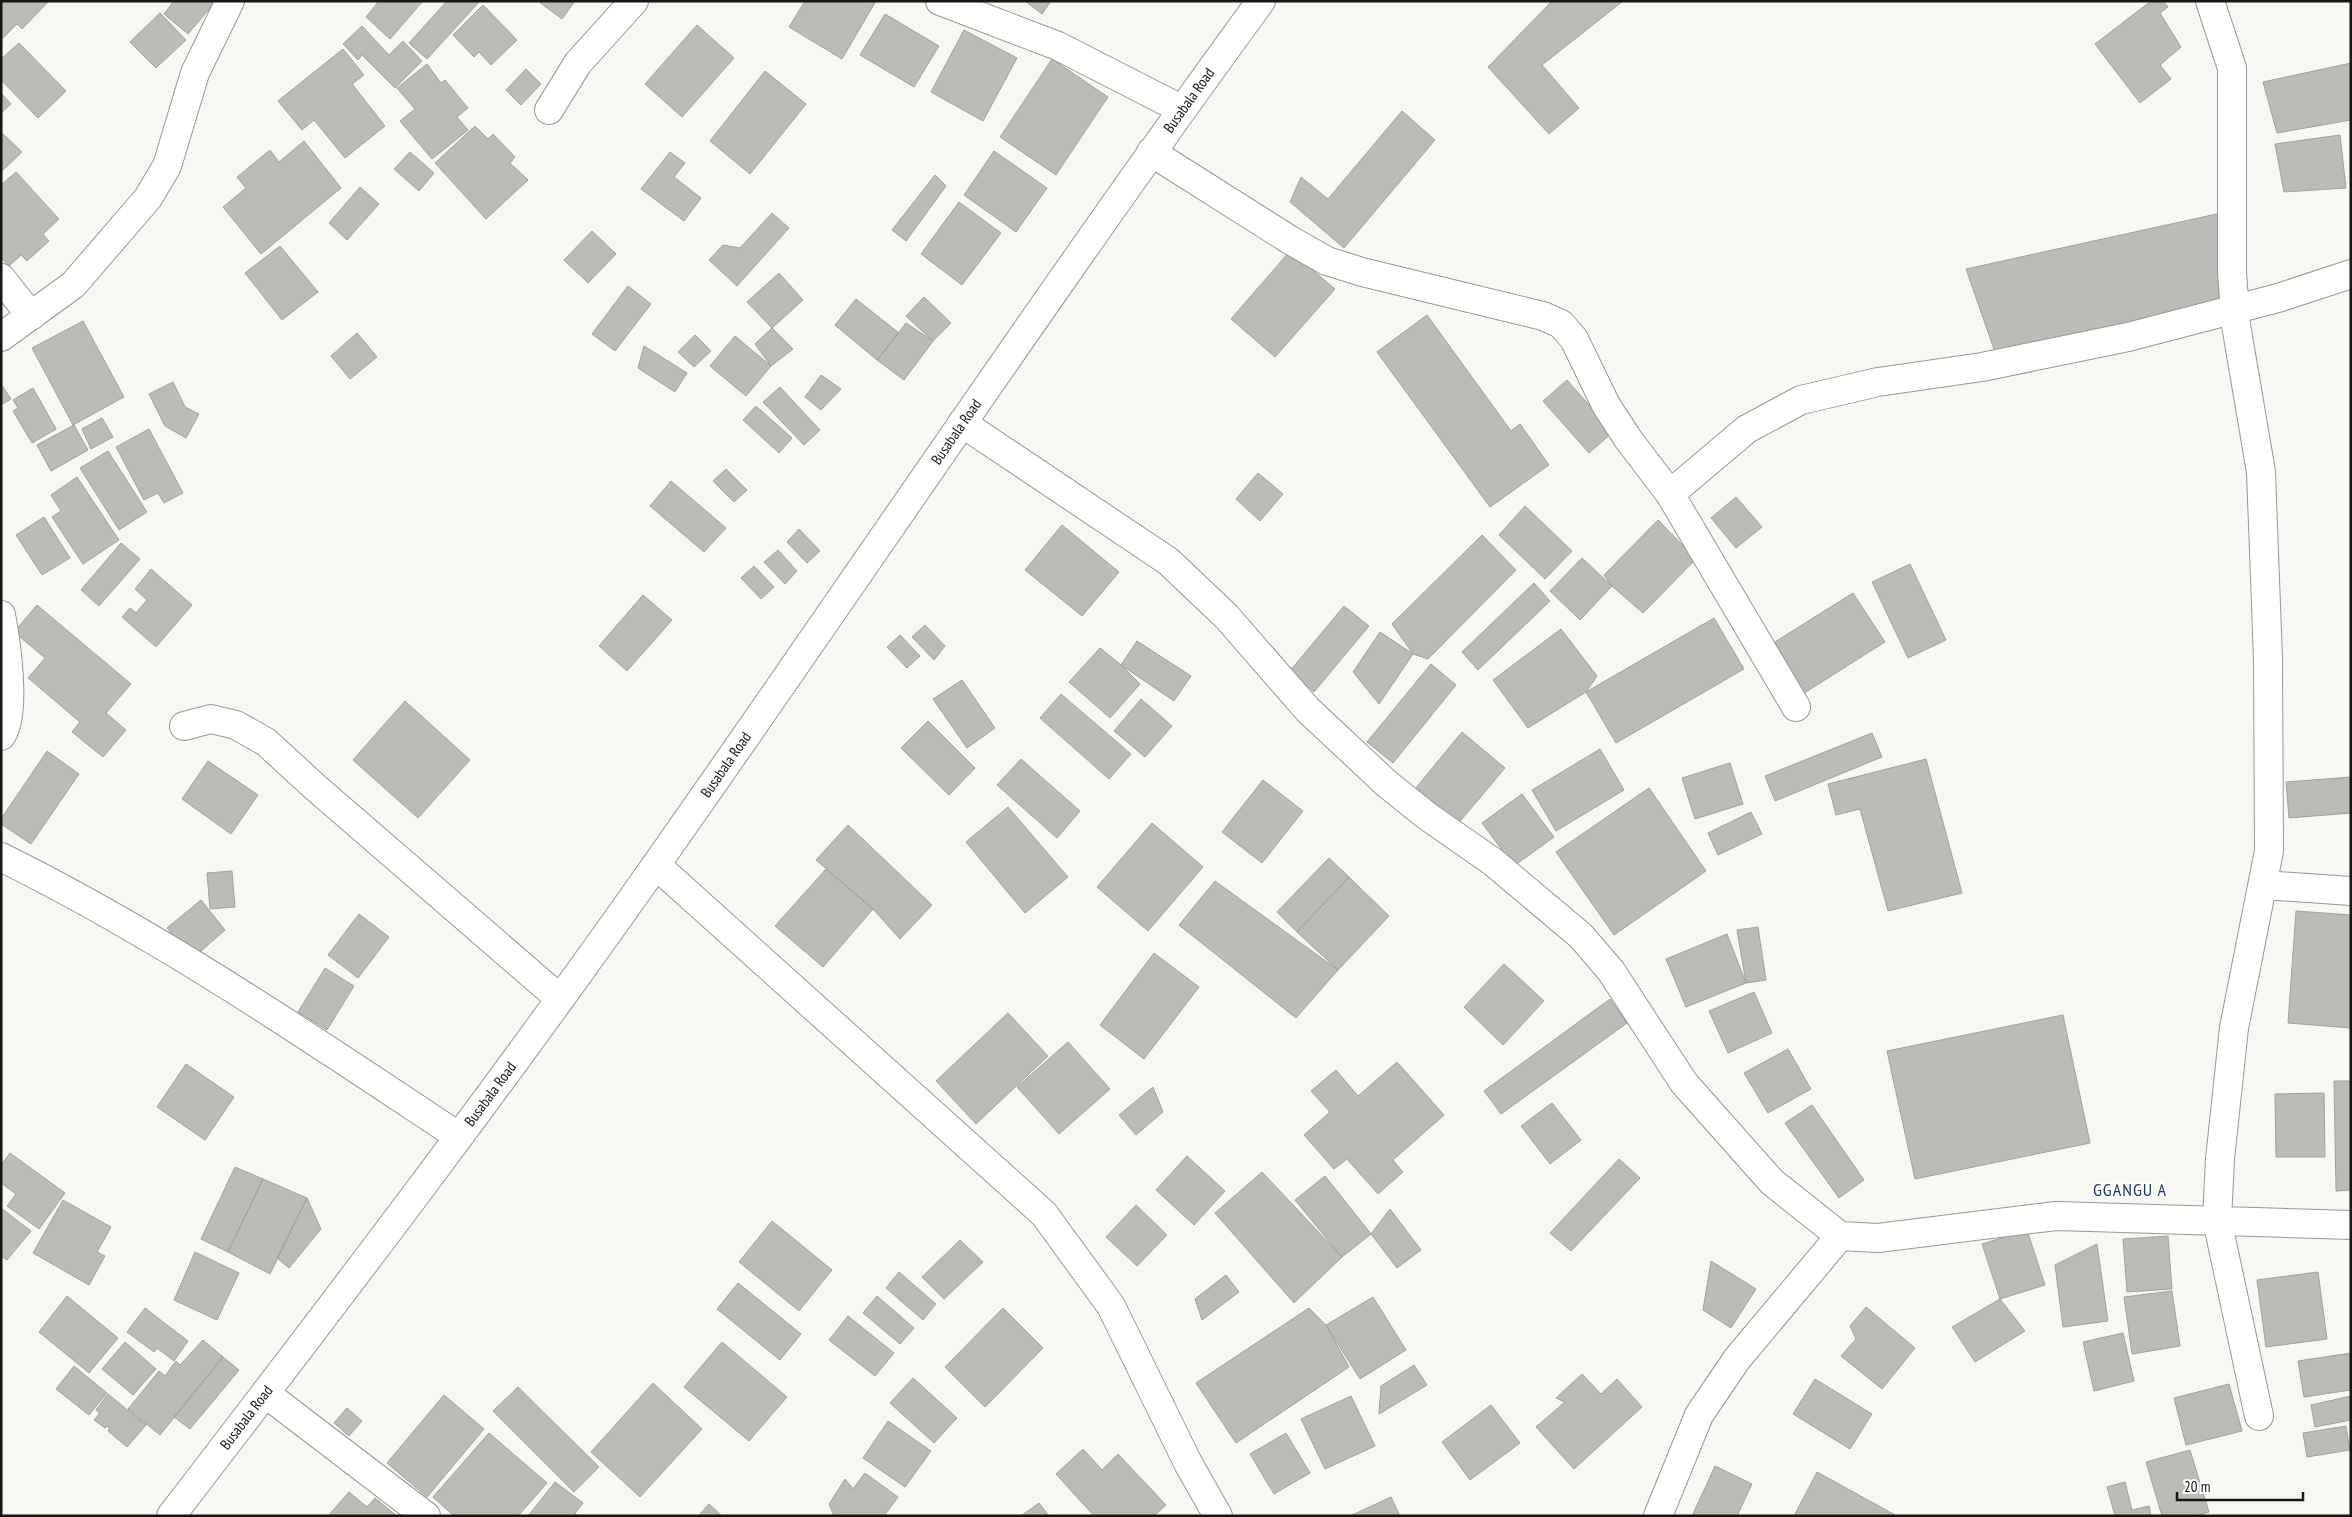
<svg xmlns="http://www.w3.org/2000/svg" width="2352" height="1517" viewBox="0 0 2352 1517" font-family="'PT Sans Narrow',sans-serif">
  <style>
    .building { fill: #bdbbb8; stroke: #a2a19e }
    .lines { fill: none; stroke-linecap: round; stroke-linejoin: round }
    .minor-casing { stroke: #989794; stroke-width: 30 }
    .tertiary-casing { stroke: #989794; stroke-width: 30 }
    .minor { stroke: #fff; stroke-width: 28 }
    .tertiary { stroke: #fff; stroke-width: 28 }
    .labels { text-anchor: middle; stroke-width: 4; stroke-linejoin: round; paint-order: stroke }
    .street-label { font-size: 15px; fill: #171615; stroke: #fff }
    .quarter-label { font-size: 18px; letter-spacing: 1px; fill: #15376c; stroke: #fff }
  </style>
  <rect width="100%" height="100%" fill="#f9f7f4"/>
  <path class="building" d="M1,1H49L22,29L17,24L1,40Z
    M174,1H216L188,34L164,14Z
    M379,1H423L390,39L366,17Z
    M447,1L479,2L427,59L409,43Z
    M538,1H575L562,19Z
    M805,1H876L842,59L789,27Z
    M1025,1H1051L1042,14Z
    M1552,1H1623L1542,65L1579,108L1549,134L1488,67Z
    M2151,1H2163L2168,7L2160,13L2181,47L2160,65L2171,79L2140,103L2095,44Z
    M483,5L517,40L491,65L479,52L474,57L453,35Z
    M160,13L186,40L156,68L130,42Z
    M885,14L939,46L914,87L860,55Z
    M697,25L734,58L682,117L645,84Z
    M362,26L389,55L403,41L422,61L395,88L362,55L358,60L343,44Z
    M964,30L1017,58L983,121L931,92Z
    M19,43L66,91L38,118L1,80V59Z
    M343,49L364,75L352,84L385,126L345,158L314,120L302,130L278,101Z
    M1052,59L1108,97L1056,175L1000,137Z
    M2351,63V120L2277,133L2263,82Z
    M427,64L441,83L445,80L468,108L457,117L468,130L432,159L400,121L415,109L397,88Z
    M526,69L541,84L521,105L506,90Z
    M765,71L806,104L750,174L710,141Z
    M1,93L11,104L1,113Z
    M1402,111L1435,140L1344,248L1290,202L1301,177L1328,199Z
    M475,126L488,139L493,134L515,157L510,163L528,180L486,219L435,163Z
    M1,132L22,152L1,172Z
    M2340,135L2346,188L2284,192L2275,144Z
    M304,141L341,188L261,254L223,207L246,188L237,177L270,150L279,162Z
    M994,151L1047,188L1016,232L964,195Z
    M410,152L434,173L419,191L394,169Z
    M670,152L685,163L674,177L701,198L684,221L641,189Z
    M16,172L59,219L43,234L49,241L27,261L21,255L9,266L1,258V185Z
    M935,175L946,186L906,241L892,230Z
    M360,187L379,204L347,240L329,223Z
    M959,202L1001,233L962,285L921,254Z
    M772,213L789,228L737,286L709,260L723,245L740,248Z
    M2221,213L2235,309L1996,355L1966,269Z
    M592,231L616,254L588,283L564,260Z
    M280,246L318,292L282,320L245,273Z
    M1290,251L1335,289L1275,357L1231,319Z
    M779,273L803,300L772,328L747,302Z
    M628,286L651,304L615,351L592,334Z
    M924,297L951,323L933,341L906,316Z
    M856,299L899,333L877,360L835,325Z
    M1427,315L1511,431L1520,424L1549,465L1490,507L1377,352Z
    M83,321L124,397L73,425L32,348Z
    M906,323L933,341L904,380L877,360Z
    M772,328L793,349L771,366L755,344Z
    M357,333L377,357L350,379L331,356Z
    M695,335L711,351L694,367L678,352Z
    M735,336L771,366L746,396L710,366Z
    M644,346L687,373L675,392L638,368Z
    M821,375L841,389L821,410L805,397Z
    M1567,380L1613,432L1589,453L1543,401Z
    M173,382L185,407L199,414L186,438L165,426L149,394Z
    M1,384L11,399L1,405Z
    M780,387L820,430L804,445L763,402Z
    M33,388L56,429L32,443L13,411L18,408L13,400Z
    M756,406L792,438L779,453L743,420Z
    M102,418L113,437L91,449L82,429Z
    M74,425L88,450L51,471L37,445Z
    M149,429L183,493L164,503L158,493L144,500L116,447Z
    M108,451L147,512L119,530L80,468Z
    M726,469L747,490L734,502L713,481Z
    M1258,473L1283,494L1260,521L1236,499Z
    M77,477L119,540L83,564L52,517L61,511L51,495Z
    M671,481L726,528L704,552L650,506Z
    M1736,497L1762,527L1736,548L1711,518Z
    M1525,506L1572,551L1545,579L1499,535Z
    M44,517L70,558L42,575L16,535Z
    M1658,520L1696,559L1643,613L1612,586L1604,575Z
    M1062,525L1119,572L1082,616L1025,570Z
    M799,529L820,551L807,563L787,542Z
    M1482,535L1516,570L1428,659L1413,654L1392,624Z
    M121,543L140,559L99,606L81,590Z
    M778,550L797,571L785,584L764,562Z
    M1582,558L1612,586L1580,620L1550,591Z
    M1910,564L1946,640L1908,658L1872,582Z
    M754,566L774,587L761,599L741,578Z
    M151,569L192,605L156,647L122,617L130,608L136,613L147,600L135,589Z
    M1534,583L1550,601L1478,670L1462,652Z
    M1853,593L1885,642L1801,695L1770,645Z
    M643,595L672,620L627,671L599,646Z
    M37,605L131,684L106,713L126,730L103,757L72,732L80,722L28,678L45,658L14,632Z
    M1344,606L1369,626L1314,692L1290,671Z
    M1714,618L1744,669L1616,743L1586,692Z
    M925,625L945,646L934,660L912,637Z
    M1561,629L1597,676L1586,692L1528,728L1493,680Z
    M1380,632L1413,654L1379,704L1353,672Z
    M900,635L920,656L907,668L887,647Z
    M1137,641L1191,676L1174,701L1121,665Z
    M1100,648L1121,665L1140,684L1110,718L1069,682Z
    M1431,664L1456,685L1393,763L1367,742Z
    M962,680L995,728L967,748L933,699Z
    M1061,694L1131,754L1109,779L1040,718Z
    M1141,699L1172,726L1145,757L1114,731Z
    M405,701L470,760L418,818L353,760Z
    M928,721L975,768L949,795L901,748Z
    M1462,732L1505,768L1457,825L1415,789Z
    M1872,733L1882,757L1775,801L1765,776Z
    M1600,749L1624,790L1556,831L1532,790Z
    M47,751L79,774L31,844L1,824V819Z
    M1021,759L1080,811L1057,838L997,785Z
    M1926,759L1962,893L1888,911L1860,809L1836,815L1828,784Z
    M208,761L258,795L231,834L182,799Z
    M1730,763L1743,804L1695,819L1682,778Z
    M2351,777V813L2289,818L2286,782Z
    M1263,780L1303,811L1262,863L1222,832Z
    M1649,788L1706,871L1614,935L1556,852Z
    M1522,794L1554,837L1514,866L1482,823Z
    M1008,807L1068,877L1025,913L966,842Z
    M1751,812L1762,834L1718,855L1708,833Z
    M1152,823L1203,867L1148,931L1097,887Z
    M848,825L932,905L900,939L873,909L816,860Z
    M1329,858L1349,877L1297,932L1277,912Z
    M826,869L873,909L823,967L775,926Z
    M232,871L235,907L210,909L207,873Z
    M1349,877L1389,916L1338,970L1297,932Z
    M1215,881L1338,970L1296,1018L1179,925Z
    M201,900L225,930L193,958L167,928Z
    M2296,911L2351,915V1028L2288,1023Z
    M359,914L389,937L358,978L328,955Z
    M1758,927L1766,980L1746,983L1737,930Z
    M1727,934L1746,983L1686,1007L1666,959Z
    M1154,953L1199,987L1144,1059L1100,1025Z
    M1504,964L1544,1001L1503,1045L1464,1007Z
    M325,968L354,986L327,1030L298,1012Z
    M1754,992L1772,1033L1728,1053L1709,1011Z
    M1610,999L1627,1023L1501,1114L1484,1091Z
    M1008,1013L1048,1056L976,1124L936,1081Z
    M2063,1015L2090,1143L1915,1179L1887,1051Z
    M1068,1042L1110,1089L1059,1134L1017,1087Z
    M1788,1049L1811,1089L1768,1113L1744,1073Z
    M1397,1062L1444,1115L1393,1160L1403,1172L1378,1194L1347,1159L1334,1169L1304,1135L1330,1112L1311,1091L1336,1070L1358,1096Z
    M186,1064L234,1097L205,1140L157,1107Z
    M2334,1081H2351V1190L2336,1191Z
    M1153,1087L1163,1112L1136,1135L1119,1115Z
    M2324,1093L2325,1157H2276L2275,1094Z
    M1552,1103L1581,1140L1550,1164L1521,1126Z
    M1812,1105L1864,1180L1839,1198L1785,1123Z
    M10,1153L65,1193L39,1229L7,1206L16,1194L1,1183V1165Z
    M1187,1156L1225,1191L1194,1225L1156,1190Z
    M1619,1159L1640,1178L1571,1251L1550,1233Z
    M235,1167L263,1179L228,1252L201,1239Z
    M1262,1172L1342,1257L1294,1303L1215,1213Z
    M1325,1176L1371,1234L1342,1257L1295,1200Z
    M263,1179L307,1198L270,1274L228,1252Z
    M307,1198L321,1229L289,1268L277,1258Z
    M63,1200L111,1227L97,1252L105,1256L89,1285L33,1253Z
    M1136,1205L1167,1235L1137,1266L1106,1237Z
    M1,1208L31,1231L7,1260L1,1256Z
    M1390,1209L1421,1250L1397,1268L1371,1234Z
    M772,1221L832,1270L799,1311L739,1262Z
    M2027,1230L2045,1285L2000,1299L1982,1244Z
    M2168,1236L2172,1289L2127,1292L2123,1239Z
    M960,1240L983,1262L944,1299L922,1277Z
    M2097,1244L2108,1321L2063,1327L2055,1265Z
    M195,1252L239,1273L217,1320L174,1300Z
    M1711,1261L1756,1289L1731,1328L1703,1310Z
    M899,1272L936,1304L923,1320L886,1288Z
    M2318,1272L2327,1339L2266,1347L2257,1280Z
    M1226,1275L1239,1292L1202,1320L1195,1299Z
    M738,1283L801,1334L780,1360L717,1309Z
    M2172,1291L2180,1346L2132,1354L2124,1297Z
    M67,1296L118,1338L89,1373L39,1332Z
    M877,1296L914,1328L900,1344L863,1313Z
    M1373,1297L1406,1350L1360,1379L1326,1325Z
    M2000,1299L2025,1331L1975,1362L1952,1327Z
    M1866,1307L1915,1348L1882,1389L1841,1356L1856,1339L1850,1326Z
    M145,1308L188,1341L174,1361L157,1348L154,1352L127,1332Z
    M1003,1308L1043,1348L985,1407L945,1367Z
    M1309,1308L1326,1325L1349,1367L1236,1443L1196,1383Z
    M848,1316L894,1353L875,1376L829,1340Z
    M2123,1333L2134,1381L2094,1391L2083,1342Z
    M203,1340L223,1357L160,1435L128,1409L159,1371L165,1376L176,1361L180,1365Z
    M125,1342L156,1369L133,1395L102,1369Z
    M722,1342L787,1397L749,1441L684,1387Z
    M2351,1353V1390L2304,1397L2298,1361Z
    M223,1357L239,1370L190,1429L174,1417Z
    M1414,1365L1427,1385L1379,1414L1381,1386Z
    M74,1366L107,1393L89,1415L56,1389Z
    M1582,1374L1601,1394L1617,1379L1642,1407L1574,1469L1536,1427L1565,1402L1556,1398Z
    M913,1378L957,1418L934,1443L890,1403Z
    M1815,1379L1872,1414L1850,1449L1793,1414Z
    M653,1383L702,1429L640,1497L591,1452Z
    M2229,1384L2242,1431L2186,1445L2174,1398Z
    M518,1387L599,1467L574,1492L493,1411Z
    M108,1394L146,1425L127,1447L108,1431L110,1428L107,1426L105,1428L94,1420L100,1413L96,1410Z
    M444,1395L484,1429L427,1497L387,1463Z
    M1351,1396L1375,1446L1325,1469L1301,1419Z
    M2351,1396V1420L2315,1427L2311,1405Z
    M1491,1405L1520,1443L1470,1480L1442,1442Z
    M347,1408L362,1421L349,1436L334,1423Z
    M888,1421L931,1451L905,1487L863,1458Z
    M2346,1426L2350,1450L2307,1457L2303,1433Z
    M489,1433L547,1483L518,1516H454L433,1497Z
    M1286,1433L1310,1473L1274,1494L1250,1454Z
    M1083,1449L1102,1470L1118,1454L1166,1505L1154,1516H1094L1056,1474Z
    M2190,1450L2209,1512L2196,1516H2162L2146,1462Z
    M1715,1466L1752,1484L1737,1516H1692Z
    M1817,1472L1897,1516H1794Z
    M865,1473L898,1497L884,1516H834L829,1504L845,1479L853,1489Z
    M555,1482L583,1503L575,1513L578,1516H528Z
    M2125,1482L2132,1510L2149,1506L2151,1516H2115L2107,1487Z
    M349,1492L367,1507L375,1498L397,1516H328Z
    M1391,1497L1400,1516H1350Z
    M1039,1503L1049,1516H1021Z
    M709,1504L722,1516H698Z"/>
  <g class="lines">
    <defs>
      <path id="minor" d="M940,1L1058,46L1181,109
        M2210,1L2232,68V273L2236,325L2261,472L2268,659L2269,851L2234,1028L2220,1159L2217,1220L2259,1416
        M549,110L578,63L634,1
        M1151,152L1290,240L1327,261L1362,272L1543,316L1561,324L1574,339L1606,405L1628,439L1670,494L1796,707
        M1,278L31,316
        M1,337L73,285L148,198L167,166L195,73L230,1
        M962,423L1168,561L1226,616L1308,710L1386,783L1427,816L1493,862L1581,936L1611,971L1684,1083L1772,1182L1840,1236L1878,1238L2056,1216L2351,1225
        M1670,494L1747,429L1801,400L1878,382L1982,367L2128,337L2278,298L2351,274
        M1,615C6,641 17,715 1,736
        M184,726L211,719L236,725L266,742L315,787L559,998
        M1,857C161,936 310,1038 458,1136
        M656,865L1044,1214L1111,1306L1188,1463L1218,1516
        M2263,885L2351,891
        M265,1393L426,1516
        M1658,1516L1699,1415L1737,1359L1840,1236"/>
      <g id="tertiary">
        <path id="s1" d="M171,1516C337,1300 502,1084 658,862C860,575 1054,284 1261,1"/>
      </g>
    </defs>
    <use href="#minor" class="minor-casing"/>
    <use href="#tertiary" class="tertiary-casing"/>
    <use href="#minor" class="minor"/>
    <use href="#tertiary" class="tertiary"/>
  </g>
  <g class="labels">
    <g class="street-label">
      <text dy="5" stroke="none"><textPath href="#s1" startOffset="1744">Busabala Road</textPath></text>
      <text dy="5" stroke="none"><textPath href="#s1" startOffset="1339">Busabala Road</textPath></text>
      <text dy="5" stroke="none"><textPath href="#s1" startOffset="934">Busabala Road</textPath></text>
      <text dy="5" stroke="none"><textPath href="#s1" startOffset="529">Busabala Road</textPath></text>
      <text dy="5" stroke="none"><textPath href="#s1" startOffset="124">Busabala Road</textPath></text>
    </g>
    <g class="quarter-label">
      <text x="2130" y="1196">GGANGU A</text>
    </g>
  </g>
  <rect width="2352" height="1517" fill="none" stroke="#171615" stroke-width="5"/>
  <path d="M2177 1492v8h126v-8" fill="none" stroke="#171615" stroke-width="2.5"/>
  <text x="2184" y="1492" font-size="15" fill="#171615" stroke="#ffffff" stroke-width="4" paint-order="stroke">20 m</text>
</svg>
